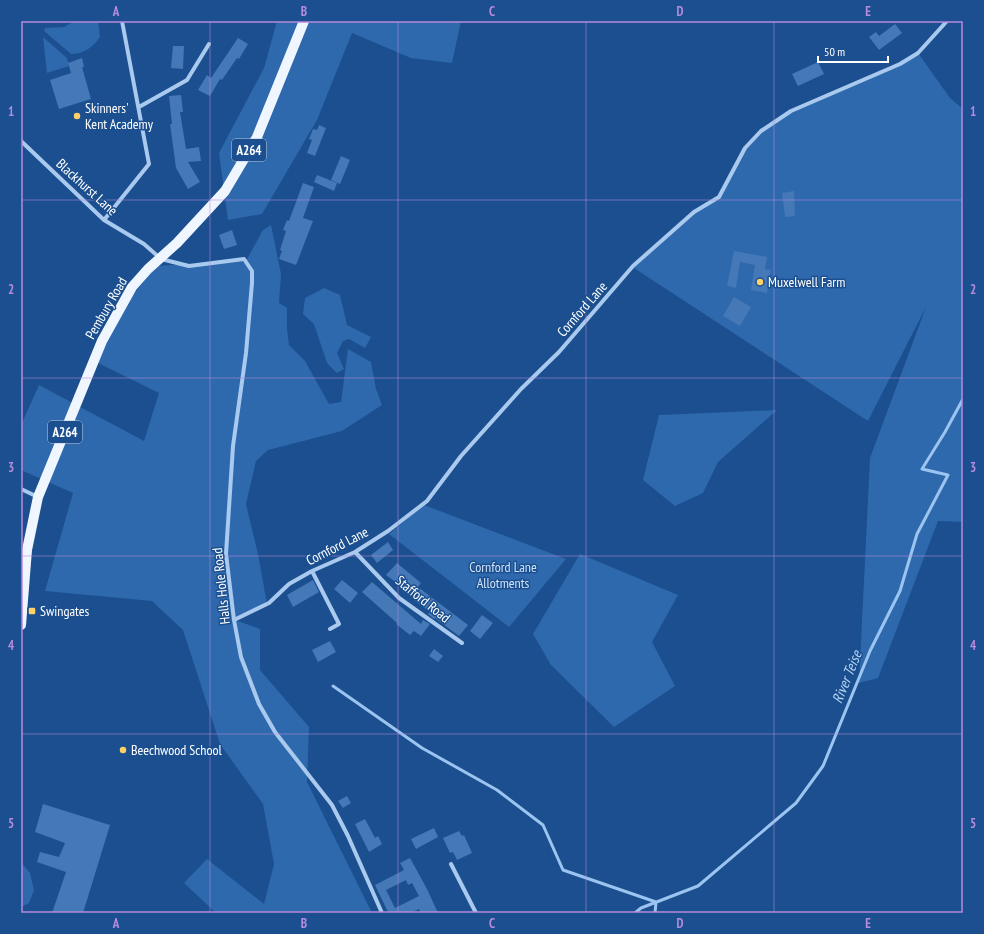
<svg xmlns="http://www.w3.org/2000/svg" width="984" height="934" viewBox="0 0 984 934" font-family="'PT Sans Narrow',sans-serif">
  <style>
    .green { fill: #2e69ad }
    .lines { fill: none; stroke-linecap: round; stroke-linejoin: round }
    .stream { stroke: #9cc4f0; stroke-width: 3 }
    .building { fill: #4478b7; fill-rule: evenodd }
    .street { stroke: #a9c9ee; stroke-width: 4 }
    .primary { stroke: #f0f6ff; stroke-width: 10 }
    .grid { fill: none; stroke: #b68bdc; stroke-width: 1; stroke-opacity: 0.55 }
    .poi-dot { fill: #ffd166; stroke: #1b4f8f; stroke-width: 1.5 }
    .labels { text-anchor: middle; stroke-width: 3; stroke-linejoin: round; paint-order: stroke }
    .shield { fill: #1b4f8f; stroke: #bbcadd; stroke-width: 1 }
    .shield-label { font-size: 13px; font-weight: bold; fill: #fff }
    .poi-label { font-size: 14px; fill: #fff; stroke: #1b4f8f; text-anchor: start }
    .street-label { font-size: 14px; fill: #fff; stroke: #1b4f8f }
    .park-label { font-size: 14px; fill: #cfe3fa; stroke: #1b4f8f }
    .water-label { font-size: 15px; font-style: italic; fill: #b5d3f5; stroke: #1b4f8f }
    .neatline { fill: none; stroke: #b68bdc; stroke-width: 1.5 }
    .grid-label { font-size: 13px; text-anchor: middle; font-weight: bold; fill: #b68bdc }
  </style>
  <rect width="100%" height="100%" fill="#1b4f8f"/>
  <path class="green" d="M75,21H98L100,37C93,47 84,54 71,54L44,31L45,28L64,27Z
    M277,21H461L452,63L411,58L352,33L317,120L262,214L228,220L219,153L264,68Z
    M43,37L67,58L69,66L47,73Z
    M918,53L950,98L963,109V522L938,521L878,678L859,683L870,458L926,307L868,421L634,268L694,212L719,197L745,148L761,131L791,111L900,64Z
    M271,225L281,274L279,303L287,308V328L289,345L305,361L329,404L341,402L348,349L371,362L376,389L382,405L342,431L268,450L256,461L246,504L258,554L267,604L235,620L260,629V670L309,727L307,782L372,913H216L184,883L207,859L264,904L274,864L263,804L220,744L183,630L152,601L45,591L73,493L21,470V425L39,385L144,441L159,393L96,362L123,307L156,266L246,261L263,230Z
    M324,288L340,295L347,325L371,337L365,348L349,339L343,341L337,353L344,369L337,373L327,363L314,324L303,314L305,298Z
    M777,410L718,462L703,493L675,506L643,480L659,415Z
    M424,505L566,559L509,627L389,534Z
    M580,554L678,595L652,642L675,686L614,727L551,665L533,634Z
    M21,862L30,873L34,890L29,903L21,907Z"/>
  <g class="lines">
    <path class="stream" d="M333,686L422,748L497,790L543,825L563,870L656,902
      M635,913L641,908L698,886L796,803L823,766L870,651L900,591L917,534L948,475L922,469L945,432L963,399
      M655,913L656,902"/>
  </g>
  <path class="building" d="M895,24L902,33L879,50L869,37L876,32L879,36Z
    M238,38L248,44L239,59L237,58L222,80L220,79L210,96L198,90L207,75L211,78Z
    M173,46H184L183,69L171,68Z
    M82,58L84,67H82L91,99L59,109L50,80L71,73L68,63Z
    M818,62L824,74L798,86L792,74Z
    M181,95L183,112H180L186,149L199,147L201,161L188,162L200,182L188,189L176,168L170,124H172L169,96Z
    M319,125L326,128L315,156L307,153L312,140L309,139L313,129L317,130Z
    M341,156L350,160L340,184L331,180Z
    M317,175L337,183L334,191L314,182Z
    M303,183L314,187L303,218L313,221L296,265L279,259L282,251L280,250L286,231L283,230L287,220L289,221Z
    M794,191L795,216L785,217L782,193Z
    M232,230L237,245L224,249L219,235Z
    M734,251L767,257L765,269L771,270L767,293L751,290L755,265L740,262L736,288L727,286Z
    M734,297L751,307L740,326L723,316Z
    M388,542L393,550L377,563L371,555Z
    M397,563L421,583L418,587L468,625L459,636L435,618L434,619L428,614L430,612L414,600L416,597L386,575Z
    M313,580L319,592L293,607L287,595Z
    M342,580L358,593L350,603L334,589Z
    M372,582L421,624L423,620L430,624L421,636L414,631L410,635L396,624L397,623L362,592Z
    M482,615L493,623L480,639L470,631Z
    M330,641L336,652L318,662L312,650Z
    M434,649L443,656L438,662L429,656Z
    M347,796L351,803L343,808L338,801Z
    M43,804L110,825L83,913H52L66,872L37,862L40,852L59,857L65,843L35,832Z
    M365,819L375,838L378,836L382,844L369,852L355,824Z
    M434,828L438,837L416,849L411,839Z
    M459,831L462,836L464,835L472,853L457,860L453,852L450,853L443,838Z
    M410,858L427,889L438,913H421L419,909L411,913H385L388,912L375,885L404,870L400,863ZM406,880L408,885L412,883L419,896L395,908L386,890Z"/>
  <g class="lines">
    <path class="street" d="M139,107L187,80L209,44
      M21,141L104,220L144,244L161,259L189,266L244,259L252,271V283L246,353L233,446L226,554L234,620L241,657L259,704L275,732L332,805L348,836L382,913
      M104,220L149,164L122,21
      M21,489L38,497
      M355,552L399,598L462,643
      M312,571L339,624L330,629
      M234,620L269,603L289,584L312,571L355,552L388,531L427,501L461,456L521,389L559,352L633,266L694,212L719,197L745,148L761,131L791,111L900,64L918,53L947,21
      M451,864L476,913"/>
    <path class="primary" d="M21,625L27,550L38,497L102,341L132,287L148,269L177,243L225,191L257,137L304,21"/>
  </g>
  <path class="grid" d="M210,21V913M398,21V913M586,21V913M774,21V913M21,200H963M21,378H963M21,556H963M21,734H963"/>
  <g class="poi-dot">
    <circle cx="77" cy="116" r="4"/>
    <circle cx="760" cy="282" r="4"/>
    <rect x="28" y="607" width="8" height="8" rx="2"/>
    <circle cx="123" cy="750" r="4"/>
  </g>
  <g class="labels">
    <g class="shield">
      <rect x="232" y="139" width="34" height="22" rx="3"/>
      <rect x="48" y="421" width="34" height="22" rx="3"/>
    </g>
    <g class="shield-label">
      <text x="249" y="155">A264</text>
      <text x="65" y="437">A264</text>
    </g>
    <g class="poi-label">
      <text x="85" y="113">Skinners'<tspan x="85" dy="16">Kent Academy</tspan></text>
      <text x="768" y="287">Muxelwell Farm</text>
      <text x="40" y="616">Swingates</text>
      <text x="131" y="755">Beechwood School</text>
    </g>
    <g class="street-label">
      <text transform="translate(87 187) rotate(42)" y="5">Blackhurst Lane</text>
      <text transform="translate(106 308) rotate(-60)" y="5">Pembury Road</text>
      <text transform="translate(582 309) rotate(-49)" y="5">Cornford Lane</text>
      <text transform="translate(337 546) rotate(-27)" y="5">Cornford Lane</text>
      <text transform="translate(221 586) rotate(-96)" y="5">Halls Hole Road</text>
      <text transform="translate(423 599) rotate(39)" y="5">Stafford Road</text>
    </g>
    <g class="park-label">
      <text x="503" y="572">Cornford Lane<tspan x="503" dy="16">Allotments</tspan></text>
    </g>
    <g class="water-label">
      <text transform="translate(847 677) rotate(-68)" y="5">River Teise</text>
    </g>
  </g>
  <rect width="984" height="934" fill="none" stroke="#1b4f8f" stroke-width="44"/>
  <path d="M818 56v6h70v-6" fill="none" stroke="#ffffff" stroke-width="2"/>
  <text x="824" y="56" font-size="12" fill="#ffffff" stroke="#1b4f8f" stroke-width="3" paint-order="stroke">50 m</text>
  <rect x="22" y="22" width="940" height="890" class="neatline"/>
  <g class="grid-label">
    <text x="116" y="16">A</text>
    <text x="304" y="16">B</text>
    <text x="492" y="16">C</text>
    <text x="680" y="16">D</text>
    <text x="868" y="16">E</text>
    <text x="11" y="116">1</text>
    <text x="973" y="116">1</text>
    <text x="11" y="294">2</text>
    <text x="973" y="294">2</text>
    <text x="11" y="472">3</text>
    <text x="973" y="472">3</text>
    <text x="11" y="650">4</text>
    <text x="973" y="650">4</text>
    <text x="11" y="828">5</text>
    <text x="973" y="828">5</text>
    <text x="116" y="928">A</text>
    <text x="304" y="928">B</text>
    <text x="492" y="928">C</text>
    <text x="680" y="928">D</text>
    <text x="868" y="928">E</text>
  </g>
</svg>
